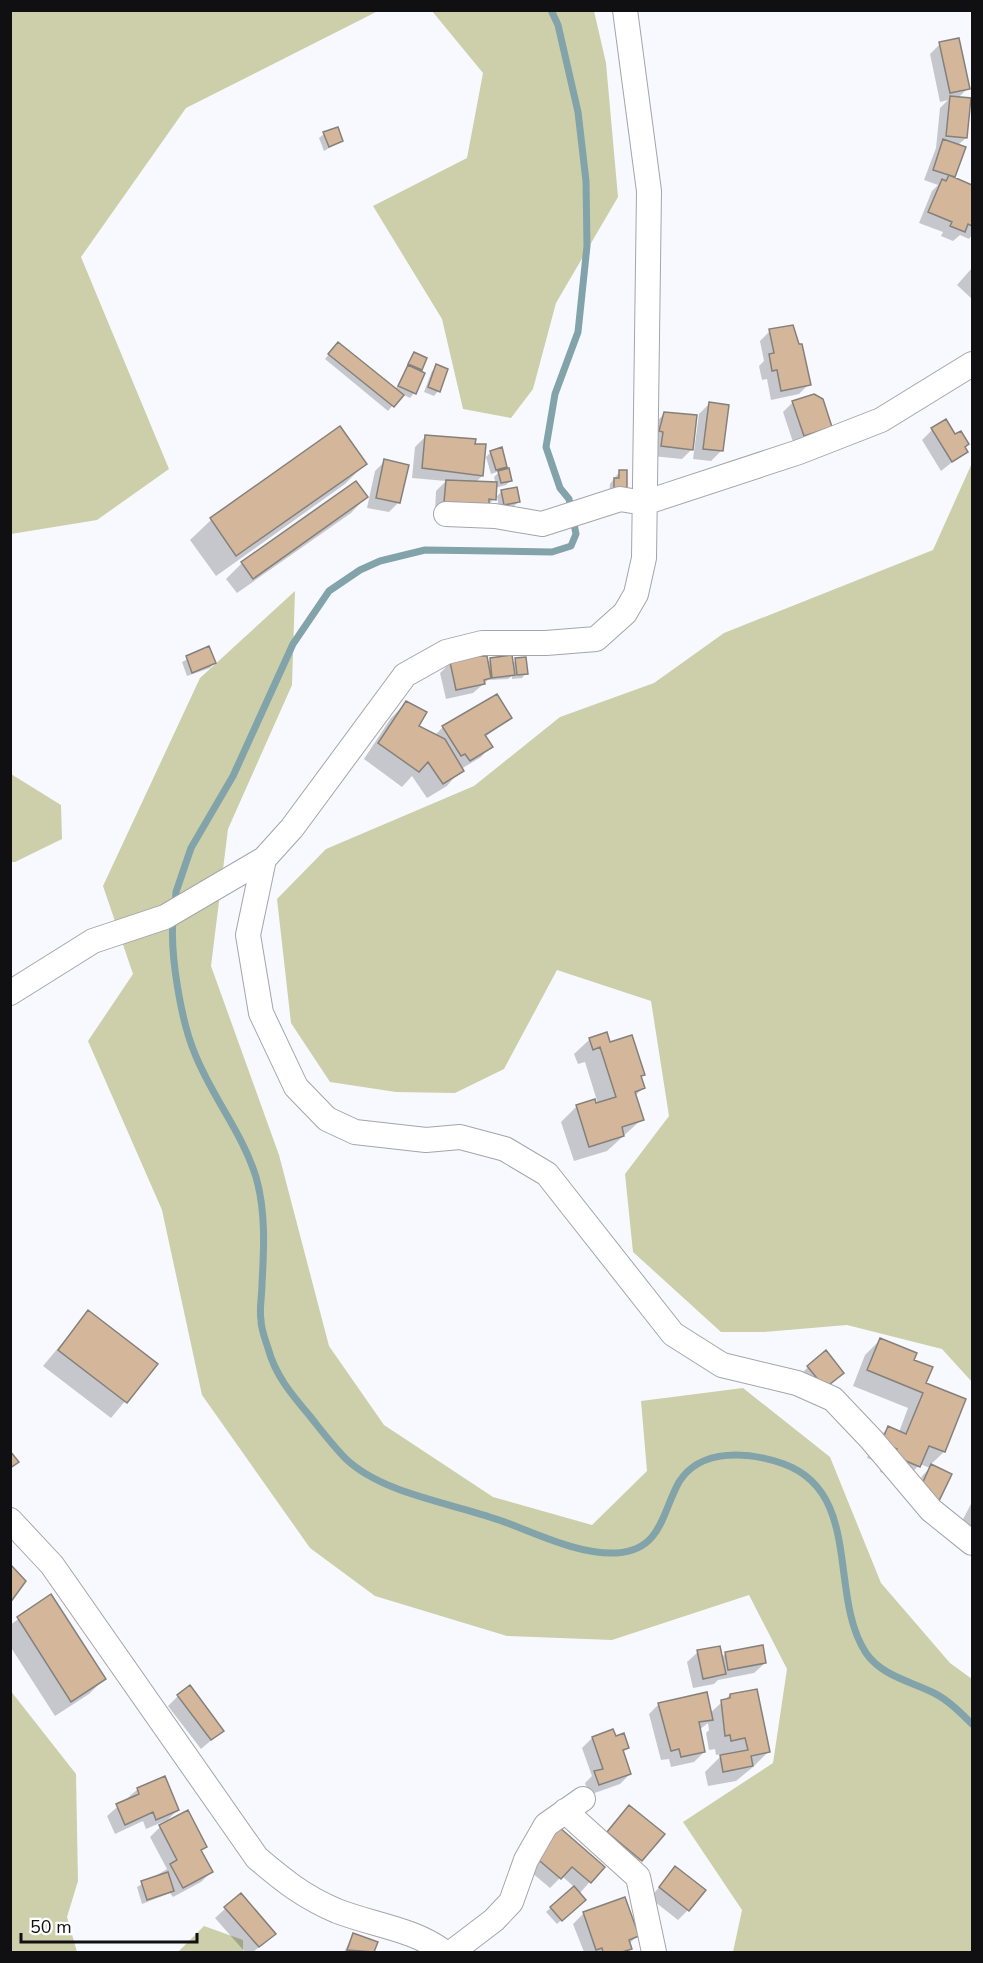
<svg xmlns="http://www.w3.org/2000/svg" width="983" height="1963" viewBox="0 0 983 1963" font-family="'Nunito Sans',sans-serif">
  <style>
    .forest { fill: #cccfa9 }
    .shadow { fill: #0003 }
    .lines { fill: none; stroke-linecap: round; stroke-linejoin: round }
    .stream { stroke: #81a3a9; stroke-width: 7 }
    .building { fill: #d4b79b; stroke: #85807b; stroke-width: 1.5 }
    .minor-casing { stroke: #a4a5ab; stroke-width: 26 }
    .minor { stroke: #fff; stroke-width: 24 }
  </style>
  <rect width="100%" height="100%" fill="#f8f9ff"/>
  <path class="forest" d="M11,10L378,11L186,108L81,257L169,469L97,520L11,534Z
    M432,11H594L606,63L618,197L556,303L533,389L511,418L463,409L442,319L373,206L467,158L483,73Z
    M972,463V1382L942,1349L847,1325L764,1332H721L633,1252L625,1174L669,1116L651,1001L557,970L504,1069L455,1093L396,1092L330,1082L291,1023L277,899L326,849L474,786L560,717L654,683L724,633L933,550Z
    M295,591L292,685L228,829L211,966L279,1155L329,1346L384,1425L493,1497L592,1525L647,1471L641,1401L743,1388L830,1457L881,1583L950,1663L972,1679V1952H733L742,1910L683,1822L773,1763L787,1669L749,1595L612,1640L507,1636L375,1596L310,1548L202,1395L162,1210L88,1041L133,974L103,886L200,678Z
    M11,774L61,805L62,839L15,862H11Z
    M10,1690L76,1774L78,1881L67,1917L77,1952H11Z
    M204,1926L243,1940V1952H178Z"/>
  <path class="shadow" d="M940,44L968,88L957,99L966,138L958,145L964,148L953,179L972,187V235L969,239L960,235L953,241L941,236L943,232L919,223L932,191L938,185L924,180L936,148L940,108L948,100L940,102L930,54Z
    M324,134L341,141L324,151L319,138Z
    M972,268V299L957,285Z
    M770,331L809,384L799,394L771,400L767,379L762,380L759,366L764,361L760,341Z
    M334,348L395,390L415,353L425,359L418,372L423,374L414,393L410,398L402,394L388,411L325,359Z
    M437,366L438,391L434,396L424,392L432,371Z
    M793,402L830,426L794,445L783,412Z
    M709,404L721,451L711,461L693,459L699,414Z
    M665,413L692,449L682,459L652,456L654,424Z
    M340,428L365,464L345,484L216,576L190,540L211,520Z
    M932,430L966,451L941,471L922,440Z
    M425,437L482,476L475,483L496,484L494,477L500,471L491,474L486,457L491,452L506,466L500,472L511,480L506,485L495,488L494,499L484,509L435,512L436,491L446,481L412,478L415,447Z
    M385,461L399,502L389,512L367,508L375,471Z
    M620,471V496H609L610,484Z
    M356,483L366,497L351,513L237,593L226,579L242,563Z
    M502,491L518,502L513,507L499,509L497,496Z
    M209,648L214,663L210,668L187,676L182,662Z
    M490,660L512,664L516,660L526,673L522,678L512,679V676L508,679L488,680L473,693L446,699L440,673L450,663H487Z
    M406,703L417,726L434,736L443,727L510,718L485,737L491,746L481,757L461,769L447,786L427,798L412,776L402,787L364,759L391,718Z
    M590,1039L609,1044L643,1075L640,1078L643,1088L635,1096L642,1119L607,1151L574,1161L561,1122L577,1106L598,1104L585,1062L578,1064L574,1054Z
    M88,1312L156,1364L111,1418L43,1366Z
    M880,1340L912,1361L924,1383L964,1400L944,1452L930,1465L950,1475L910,1502L922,1476L930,1468L920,1464L904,1481L880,1472L882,1464L867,1458L873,1443L888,1428L899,1432L908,1408L853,1386L865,1355Z
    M808,1367L842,1372L814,1397L798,1377Z
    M972,1502V1529L961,1523Z
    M50,1597L104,1679L89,1694L55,1716L10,1646V1625Z
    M698,1652L721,1658L725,1654L765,1663L754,1673L718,1680L714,1684L693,1688L687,1662Z
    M730,1695L768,1752L753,1767L736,1781L708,1786L705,1772L723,1754L716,1755L715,1749L709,1750L706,1733L709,1730L708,1723L699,1730L704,1752L694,1762L671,1767L669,1759L661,1760L649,1714L659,1704L710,1713Z
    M178,1696L222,1731L201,1749L168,1706Z
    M592,1738H615L627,1748L622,1753L630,1774L620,1784L589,1795L585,1783L592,1776L582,1748Z
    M138,1789L178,1810L167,1820L146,1829L143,1821L115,1834L107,1816Z
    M629,1807L641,1860L631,1870L598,1843Z
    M187,1812L205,1847L200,1852L211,1872L201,1882L173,1897L170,1893L142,1904L137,1887L167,1869L150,1837L160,1827Z
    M549,1839L603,1867L579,1894V1904L557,1924L546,1912L574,1887L562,1876L550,1888L525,1867Z
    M675,1868L688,1910L678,1920L650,1898Z
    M226,1908L263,1944L253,1952H245L215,1918Z
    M584,1913L637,1936L629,1944L630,1949L626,1952H584L573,1924Z
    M353,1935L376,1943L372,1952H344Z"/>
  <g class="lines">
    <path class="stream" d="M175,906L176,892L191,848L233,776L293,644L329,591L360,570L380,561L425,550L552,552L571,546L576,534L569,499L560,488L546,447L555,394L578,332L587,246L586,181L578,112L558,25L551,10
      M173,920C170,955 181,1021 195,1054C212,1097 242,1132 256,1177C266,1212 264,1248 262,1284C262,1296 259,1309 261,1320C261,1329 265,1339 268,1348C275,1375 292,1395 309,1415C321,1430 333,1446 346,1459C383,1494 452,1503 499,1520C536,1533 578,1555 617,1553C662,1550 662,1512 679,1482C701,1447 750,1452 784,1464C863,1493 828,1596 866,1653C882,1676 910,1681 934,1693C948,1700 961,1713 972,1724"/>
  </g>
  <path class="building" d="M959,38L970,89L950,93L939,42Z
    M950,96L971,98L967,138L946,136Z
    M338,127L343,141L329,147L323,132Z
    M943,139L966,147L955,177L933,170Z
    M949,175L972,185V226L968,224L965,232L950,226L952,222L928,212L942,179L946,181Z
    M793,325L799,344H802L811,385L781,391L777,370L772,371L769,354L774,353L769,329Z
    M338,342L404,395L394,407L328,354Z
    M414,352L427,358L422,370L408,364Z
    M436,364L448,369L440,392L428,387Z
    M408,365L425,373L416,394L398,386Z
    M814,394L823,399L832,427L804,436L792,401Z
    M709,402L729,405L723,451L703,449Z
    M664,412L697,415L693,450L661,446L663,432L659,431Z
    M946,419L955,434L961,431L969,444L965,447L968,452L952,462L931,428Z
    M340,426L367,464L236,556L210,518Z
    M425,435L476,439L475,444H486L483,476L422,468Z
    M502,447L507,467L496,470L490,451Z
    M384,459L409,465L400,503L376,498Z
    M509,468L512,481L501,483L498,471Z
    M619,470H627V492H614V478H619Z
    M446,480L497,482L496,500L489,499V504L444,502Z
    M356,481L368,497L253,579L241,562Z
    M517,487L520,502L504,505L501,490Z
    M209,646L216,663L192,673L186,656Z
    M512,655L515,675L492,678L490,658Z
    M474,656H487L491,678L484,680L485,684L456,690L450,662Z
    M526,657L528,674L517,675L515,658Z
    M497,694L512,718L485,735L493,747L470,761L465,754L461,756L442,726Z
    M406,701L427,712L419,726L445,739L464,771L443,784L428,762L419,772L378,743Z
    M607,1032L610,1042L632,1035L645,1075L641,1076L645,1088L635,1092L644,1120L622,1127L624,1136L589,1147L576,1105L595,1099L596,1103L616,1097L600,1047L593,1050L589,1038Z
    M88,1310L158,1364L127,1403L58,1350Z
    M880,1338L917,1353L914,1360L933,1367L926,1383L966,1399L945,1452L929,1446L920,1467L894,1456L897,1449L881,1443L888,1426L906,1434L923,1393L867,1370Z
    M826,1350L844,1373L825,1388L807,1366Z
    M10,1451L19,1462L10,1468Z
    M931,1464L952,1474L939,1501L919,1491Z
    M10,1564L26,1581L10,1603Z
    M51,1594L106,1679L71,1702L17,1617Z
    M763,1645L766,1663L728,1670L725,1652Z
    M720,1646L726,1674L703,1679L697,1650Z
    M190,1685L224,1731L211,1740L177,1695Z
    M757,1689L770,1752L751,1756L753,1766L723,1772L720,1755L748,1750L745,1738L731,1741L730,1735L725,1736L721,1700L730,1698V1694Z
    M707,1692L713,1720L699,1722L705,1752L681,1757L679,1749L671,1751L658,1703Z
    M613,1729L616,1736L624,1733L629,1748L623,1750L631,1774L599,1785L594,1771L603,1769L592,1737Z
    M165,1776L179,1810L156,1820L153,1812L125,1825L116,1804L139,1794L137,1788Z
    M629,1805L665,1834L642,1861L607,1832Z
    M188,1810L207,1847L201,1850L213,1872L183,1888L170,1864L177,1860L159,1825Z
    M559,1827L605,1867L591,1883L572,1867L561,1879L534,1856Z
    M675,1866L706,1890L689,1911L659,1887Z
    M168,1872L174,1891L147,1900L141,1881Z
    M574,1886L586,1900L562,1921L550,1907Z
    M241,1893L276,1934L259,1947L224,1907Z
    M625,1897L639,1936L629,1940L632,1949L622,1952H603L602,1948L596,1950L583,1912Z
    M353,1933L378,1942L374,1952L347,1950Z"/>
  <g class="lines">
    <defs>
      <path id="minor" d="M446,514L495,516L542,524L620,499L644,503L799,452L881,420L972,364
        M264,859L248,935L261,1013L296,1087L327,1119L355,1132L426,1140L460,1137L505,1149L547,1174L673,1334L722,1365L797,1383L833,1399L871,1439L931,1510L972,1543
        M10,993L93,941L165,917L264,859L292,828L405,675L446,652L482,643H546L596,639L625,613L636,594L644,558L649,191L625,10
        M10,1520L52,1565L257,1858C284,1881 304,1897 337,1911C373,1925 414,1929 444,1952
        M565,1811L638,1877L654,1952
        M452,1952L494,1920L511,1902L526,1860L546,1825L583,1799"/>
    </defs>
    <use href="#minor" class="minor-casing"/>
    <use href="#minor" class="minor"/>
  </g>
  <rect width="983" height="1963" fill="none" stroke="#101012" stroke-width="24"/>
  <path d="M21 1933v9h176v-9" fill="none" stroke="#101012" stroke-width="3"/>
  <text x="30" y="1933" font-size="18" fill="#101012" stroke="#ffffff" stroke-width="4.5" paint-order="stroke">50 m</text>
</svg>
